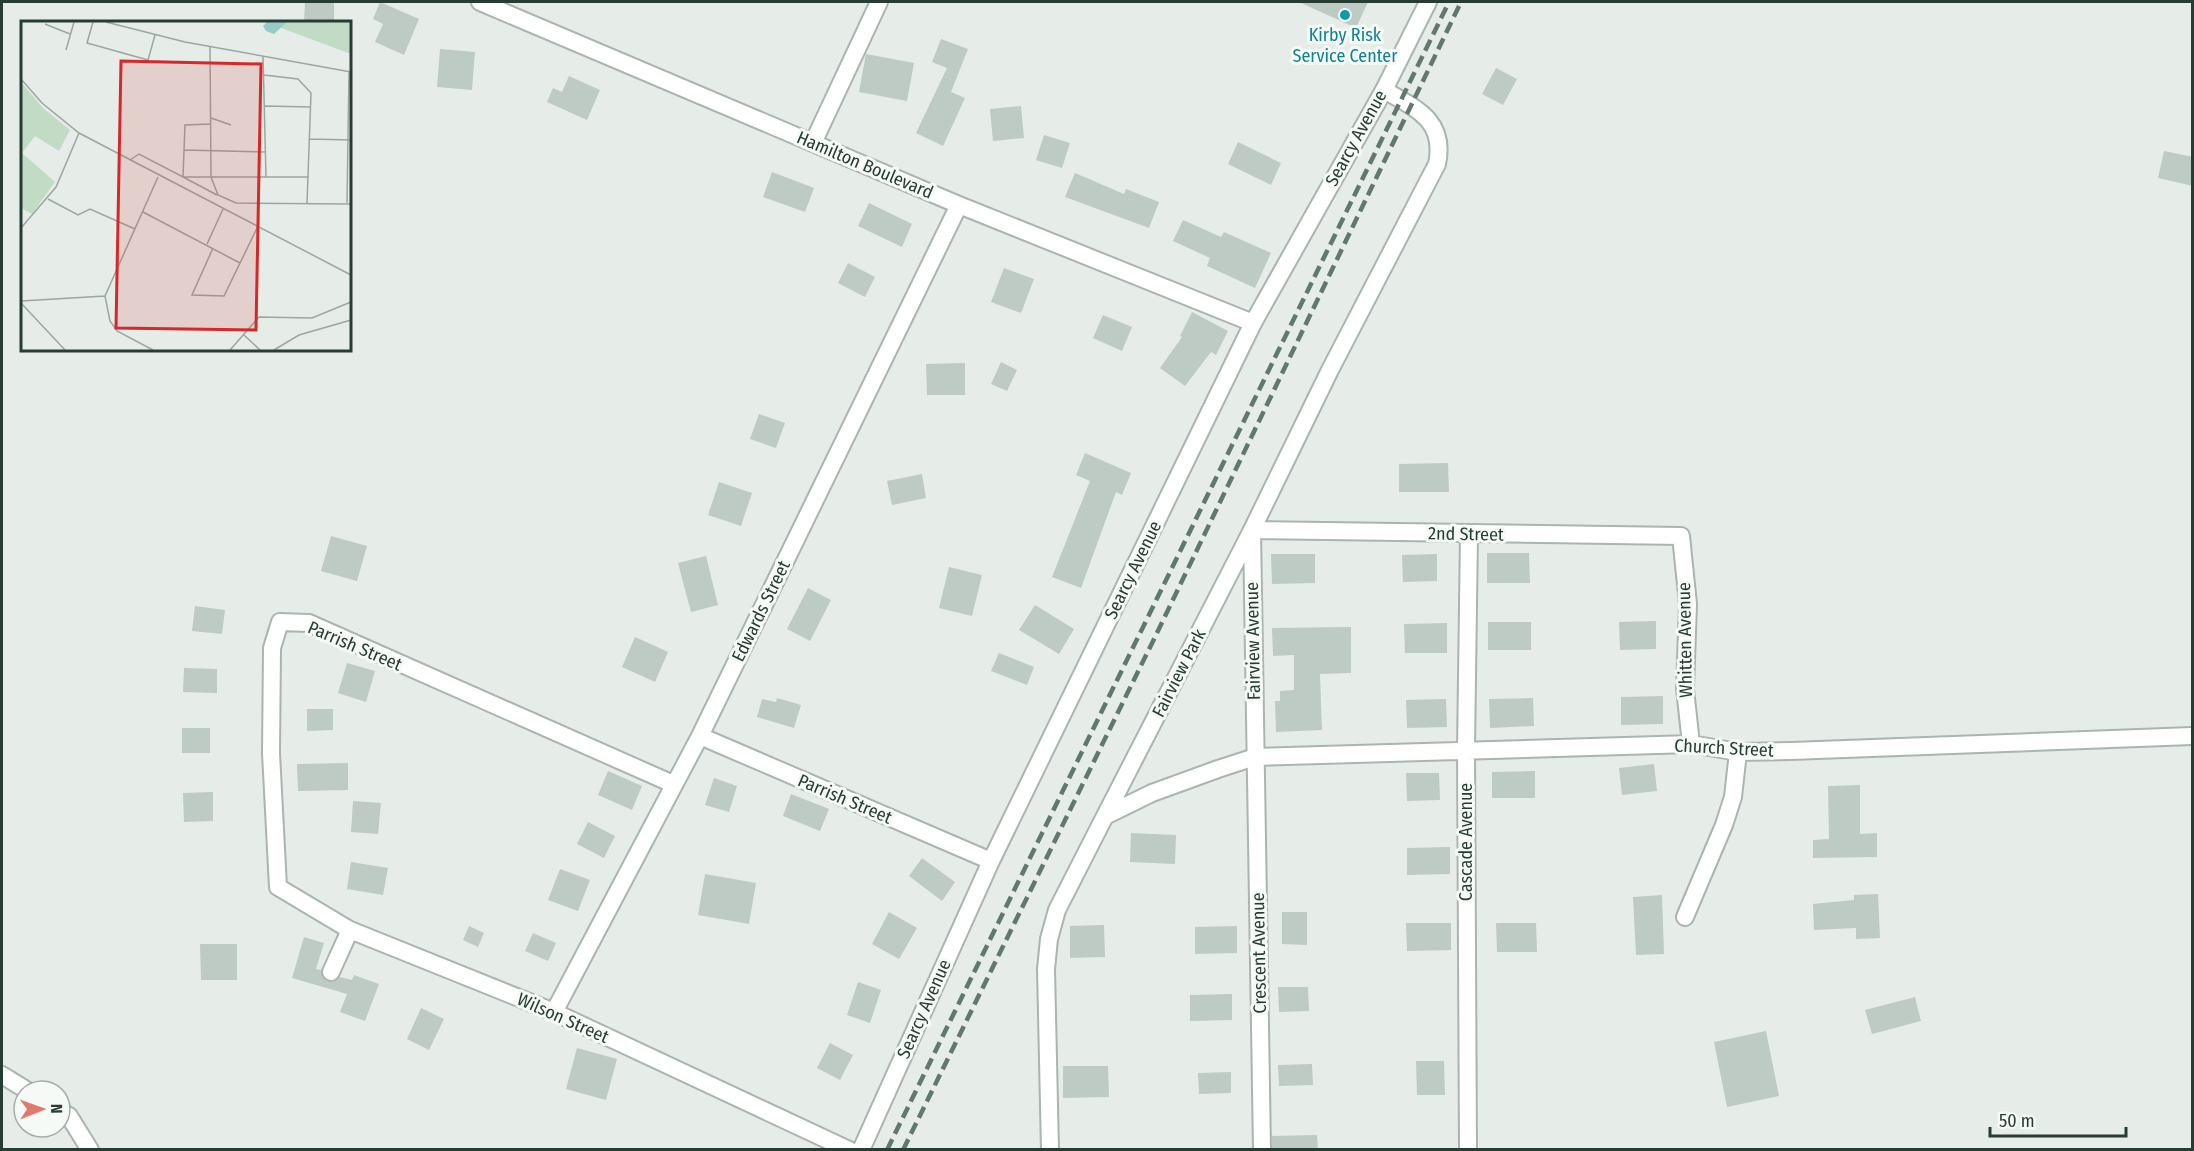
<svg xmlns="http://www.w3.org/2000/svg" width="2194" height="1151" viewBox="0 0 2194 1151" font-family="'Fira Sans Condensed',sans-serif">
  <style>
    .building { fill: #becac4 }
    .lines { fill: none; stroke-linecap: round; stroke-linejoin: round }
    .street-casing { stroke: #a9b5ae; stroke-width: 20 }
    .street { stroke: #fff; stroke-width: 16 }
    .rail { stroke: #61786e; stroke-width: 4.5; stroke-dasharray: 12 6; stroke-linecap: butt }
    .culture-dot { fill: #0f9aa8; stroke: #f6faf7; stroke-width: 2 }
    .labels { text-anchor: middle; stroke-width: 6; stroke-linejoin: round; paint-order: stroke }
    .culture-label { font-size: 18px; fill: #0d838f; stroke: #f6faf7 }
    .street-label { font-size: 18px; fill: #273d33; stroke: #f6faf7 }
    .inset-road { fill: none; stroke: #9aa7a0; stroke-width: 1.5 }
    .view { fill: #d62828; fill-opacity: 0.15; stroke: #d62828; stroke-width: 3 }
    .inset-edge { fill: none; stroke: #273d33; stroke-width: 3 }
  </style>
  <rect width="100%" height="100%" fill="#e6ede8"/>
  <path class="building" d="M305,2H334V22H304Z
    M380,2L419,19L404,55L375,42L383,24L373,19Z
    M1299,2H1368L1356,28Z
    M941,39L968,49L951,92L965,98L943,146L916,133L947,68L932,62Z
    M440,49L475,52L472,90L437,87Z
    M866,54L914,63L907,101L859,92Z
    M1496,68L1517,79L1503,105L1482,94Z
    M569,76L600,90L587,120L547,102L553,88L562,92Z
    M1021,106L1024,138L993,141L990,109Z
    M1044,135L1070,143L1062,168L1036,160Z
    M1238,142L1281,163L1271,185L1228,164Z
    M2164,151L2193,157V186L2158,178Z
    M772,172L814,188L805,212L763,197Z
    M1075,173L1124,194L1126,189L1159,202L1149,228L1065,197Z
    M869,203L912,224L902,247L858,226Z
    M1183,220L1221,237L1224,232L1271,253L1255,288L1207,266L1210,258L1173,241Z
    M848,263L875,277L865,297L838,283Z
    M1004,268L1034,279L1021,313L991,302Z
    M1192,312L1228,331L1216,355L1211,352L1185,386L1160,368L1182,337L1180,336Z
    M1103,315L1132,327L1122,351L1093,338Z
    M1001,362L1017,370L1007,391L991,384Z
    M965,363V395H927L926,364Z
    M759,414L785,423L776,448L750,439Z
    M1085,453L1131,473L1122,495L1116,492L1081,588L1052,577L1090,481L1076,475Z
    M1448,463L1449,492H1399V464Z
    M922,474L926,498L892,505L887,481Z
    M719,482L752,493L741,526L708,515Z
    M331,536L367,546L357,581L321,571Z
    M1487,553H1529L1530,583H1487Z
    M1271,554H1315V583L1272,584Z
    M1437,554V581L1403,582L1402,555Z
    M706,556L718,605L691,612L678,563Z
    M949,567L982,575L972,616L939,608Z
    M808,588L831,600L810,641L787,629Z
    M1035,605L1074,629L1059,654L1019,630Z
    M195,606L225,610L222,634L192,631Z
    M1656,621V649L1620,650L1619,622Z
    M1488,622H1531V650H1488Z
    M1447,623V653H1405L1404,624Z
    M1351,627V673L1320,674L1322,730L1276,732L1275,701H1280V691L1294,690V655L1273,656L1272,628Z
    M635,637L668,652L655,682L622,667Z
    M999,653L1034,667L1027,685L991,671Z
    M347,663L375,671L366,702L338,693Z
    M184,668L217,669V693L183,692Z
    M1663,696V724L1621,725V697Z
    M777,698L801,705L794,728L757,717L762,699L776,702Z
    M1533,698L1534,726L1490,728L1489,699Z
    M1446,699L1447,727L1407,728L1406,700Z
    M307,709H333V730L307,731Z
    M182,728H210V753H182Z
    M348,763V790L298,791L297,764Z
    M1654,764L1657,791L1622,795L1619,768Z
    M608,771L642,786L632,810L598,795Z
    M1535,771V798H1492V772Z
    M1406,773H1439L1440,800L1407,801Z
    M714,778L737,786L729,812L705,805Z
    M1860,785V834L1877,833V857L1813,858V840L1829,839L1828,786Z
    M213,792V821L184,822L183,793Z
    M791,794L829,809L820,831L783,816Z
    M353,801L381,803L378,834L351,832Z
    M588,822L615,836L604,858L577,844Z
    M1131,833L1176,835L1175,864L1130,862Z
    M1450,847V874L1407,875V848Z
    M922,858L955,882L942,901L909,876Z
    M351,862L388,868L383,895L347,889Z
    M560,869L590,880L578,911L548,900Z
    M705,874L756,883L749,924L698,915Z
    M1878,894L1880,938L1856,939V928L1814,930L1813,904L1854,900V895Z
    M1662,895L1664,954L1636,955L1633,897Z
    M889,912L917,928L899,959L872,944Z
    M1282,912H1307V945L1282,944Z
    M1406,923H1451V950L1407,951Z
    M1496,923H1536L1537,952H1497Z
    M1104,925L1105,957L1070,958V926Z
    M469,926L484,933L478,947L463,940Z
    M1237,926V953L1195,954V927Z
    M533,933L556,943L548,961L525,951Z
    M304,937L324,943L316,969L321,970L326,981L333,982L340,977L352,980L354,975L379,984L365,1021L340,1012L347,994L292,978Z
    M200,944H237V980H201Z
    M858,982L881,990L870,1023L847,1015Z
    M1278,987H1308L1309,1011L1279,1012Z
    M1232,994V1020L1190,1021V995Z
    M1915,997L1921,1021L1872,1034L1865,1010Z
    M421,1008L444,1019L429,1050L407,1039Z
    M1766,1031L1779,1096L1727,1107L1714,1042Z
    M830,1043L853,1055L840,1080L817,1068Z
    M577,1048L617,1059L606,1100L566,1089Z
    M1416,1061H1444L1445,1095H1417Z
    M1312,1064L1313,1085L1279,1086L1278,1065Z
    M1063,1066H1108L1109,1097L1063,1098Z
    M1231,1072V1093L1199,1094L1198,1073Z
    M1317,1135L1318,1149H1272V1136Z"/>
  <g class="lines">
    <defs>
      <path id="street" d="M480,2L959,205L1253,323
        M813,143L879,2
        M700,736L991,861
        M673,784L309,623L280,622L272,648L271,753L278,887L350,930L554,1012L849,1150
        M1105,816L1252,530L1681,536L1688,604L1685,689L1691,744
        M1685,917L1724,825L1733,797L1738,752
        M331,972L350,930
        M554,1012L700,736L959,205
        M2,1075L28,1091
        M60,1111L69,1116L90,1150
        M861,1150L991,861L1253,323L1384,90L1428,2
        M1050,1150L1046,969L1049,939L1057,910L1105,816L1152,793L1218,769L1255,757L1691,744L1738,752L1791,751L2192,736
        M1262,1150L1252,530L1330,370L1437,164C1446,121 1417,109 1384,90
        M1468,1150L1466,749L1469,534"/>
    </defs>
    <use href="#street" class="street-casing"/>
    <use href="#street" class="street"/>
    <path class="rail" d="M887,1150L1449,2
      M903,1150L1155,637L1461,2"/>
  </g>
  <circle class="culture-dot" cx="1345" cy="15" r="6"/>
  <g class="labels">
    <g class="culture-label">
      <text x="1345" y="41">Kirby Risk<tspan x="1345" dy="21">Service Center</tspan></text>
    </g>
    <g class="street-label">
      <text transform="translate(1356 138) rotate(-61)" y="6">Searcy Avenue</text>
      <text transform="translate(865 165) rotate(23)" y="6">Hamilton Boulevard</text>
      <text transform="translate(1466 534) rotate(1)" y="6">2nd Street</text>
      <text transform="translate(1133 570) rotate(-64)" y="6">Searcy Avenue</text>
      <text transform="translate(761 611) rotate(-64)" y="6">Edwards Street</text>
      <text transform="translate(1685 640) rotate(-91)" y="6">Whitten Avenue</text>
      <text transform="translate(1253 641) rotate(-91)" y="6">Fairview Avenue</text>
      <text transform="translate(355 646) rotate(23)" y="6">Parrish Street</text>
      <text transform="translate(1179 673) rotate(-63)" y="6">Fairview Park</text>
      <text transform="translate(1724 748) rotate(3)" y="6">Church Street</text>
      <text transform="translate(845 799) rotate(23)" y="6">Parrish Street</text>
      <text transform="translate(1466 842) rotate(-90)" y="6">Cascade Avenue</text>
      <text transform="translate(1259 953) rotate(-91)" y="6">Crescent Avenue</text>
      <text transform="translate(924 1009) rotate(-66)" y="6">Searcy Avenue</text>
      <text transform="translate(563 1018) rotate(24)" y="6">Wilson Street</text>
    </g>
  </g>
  <g transform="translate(21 21)">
    <rect width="330" height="330" fill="#e6ede8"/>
    <path d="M244,1H330V33ZM0,61L22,87L49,109L38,130L14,115L1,132L34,161L11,193L0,187Z" fill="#c1dbc4"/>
    <path d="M246,1H266L253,13L245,10L242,5Z" fill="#94cbcb"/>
    <path class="inset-road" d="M72,1L66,22L127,39L134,14M85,1L164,21L330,51M24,3L49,13M189,25L190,156L197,174L215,182L330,183M45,29L53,1M242,35L245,156M243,54L277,58L290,72L286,182M0,58L21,82L58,112L330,254M244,85L290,86M190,97L210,104M189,103L164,104L162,156L196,174M289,118L330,119M163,129L245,131M109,139L118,133L162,156H288M27,178L57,194L69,188L114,208M326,182L328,51M122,191L219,242M0,207L35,166L58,112M186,223L202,188M192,227L171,274L203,275L237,205M84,275L89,300L96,310L132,329M0,280L84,275L137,156M0,282L44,329M223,314L239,329M209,329L238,296L291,297L330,281M253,329L278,314L330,299"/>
    <path class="view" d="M100,40L240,43L235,309L95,307Z"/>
    <rect width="330" height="330" class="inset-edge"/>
  </g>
  <rect width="2194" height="1151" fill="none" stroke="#273d33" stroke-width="6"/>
  <g transform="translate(42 1109) rotate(89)"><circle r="28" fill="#f6faf7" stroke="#a3aea9" stroke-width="1.5"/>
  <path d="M0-4.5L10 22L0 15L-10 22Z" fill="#e2786e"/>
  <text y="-9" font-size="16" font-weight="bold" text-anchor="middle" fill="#273d33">N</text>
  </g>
  <path d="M1990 1127v9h136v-9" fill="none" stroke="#273d33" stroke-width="3"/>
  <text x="1999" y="1127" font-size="18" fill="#273d33" stroke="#f6faf7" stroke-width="4.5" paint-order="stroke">50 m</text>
</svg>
